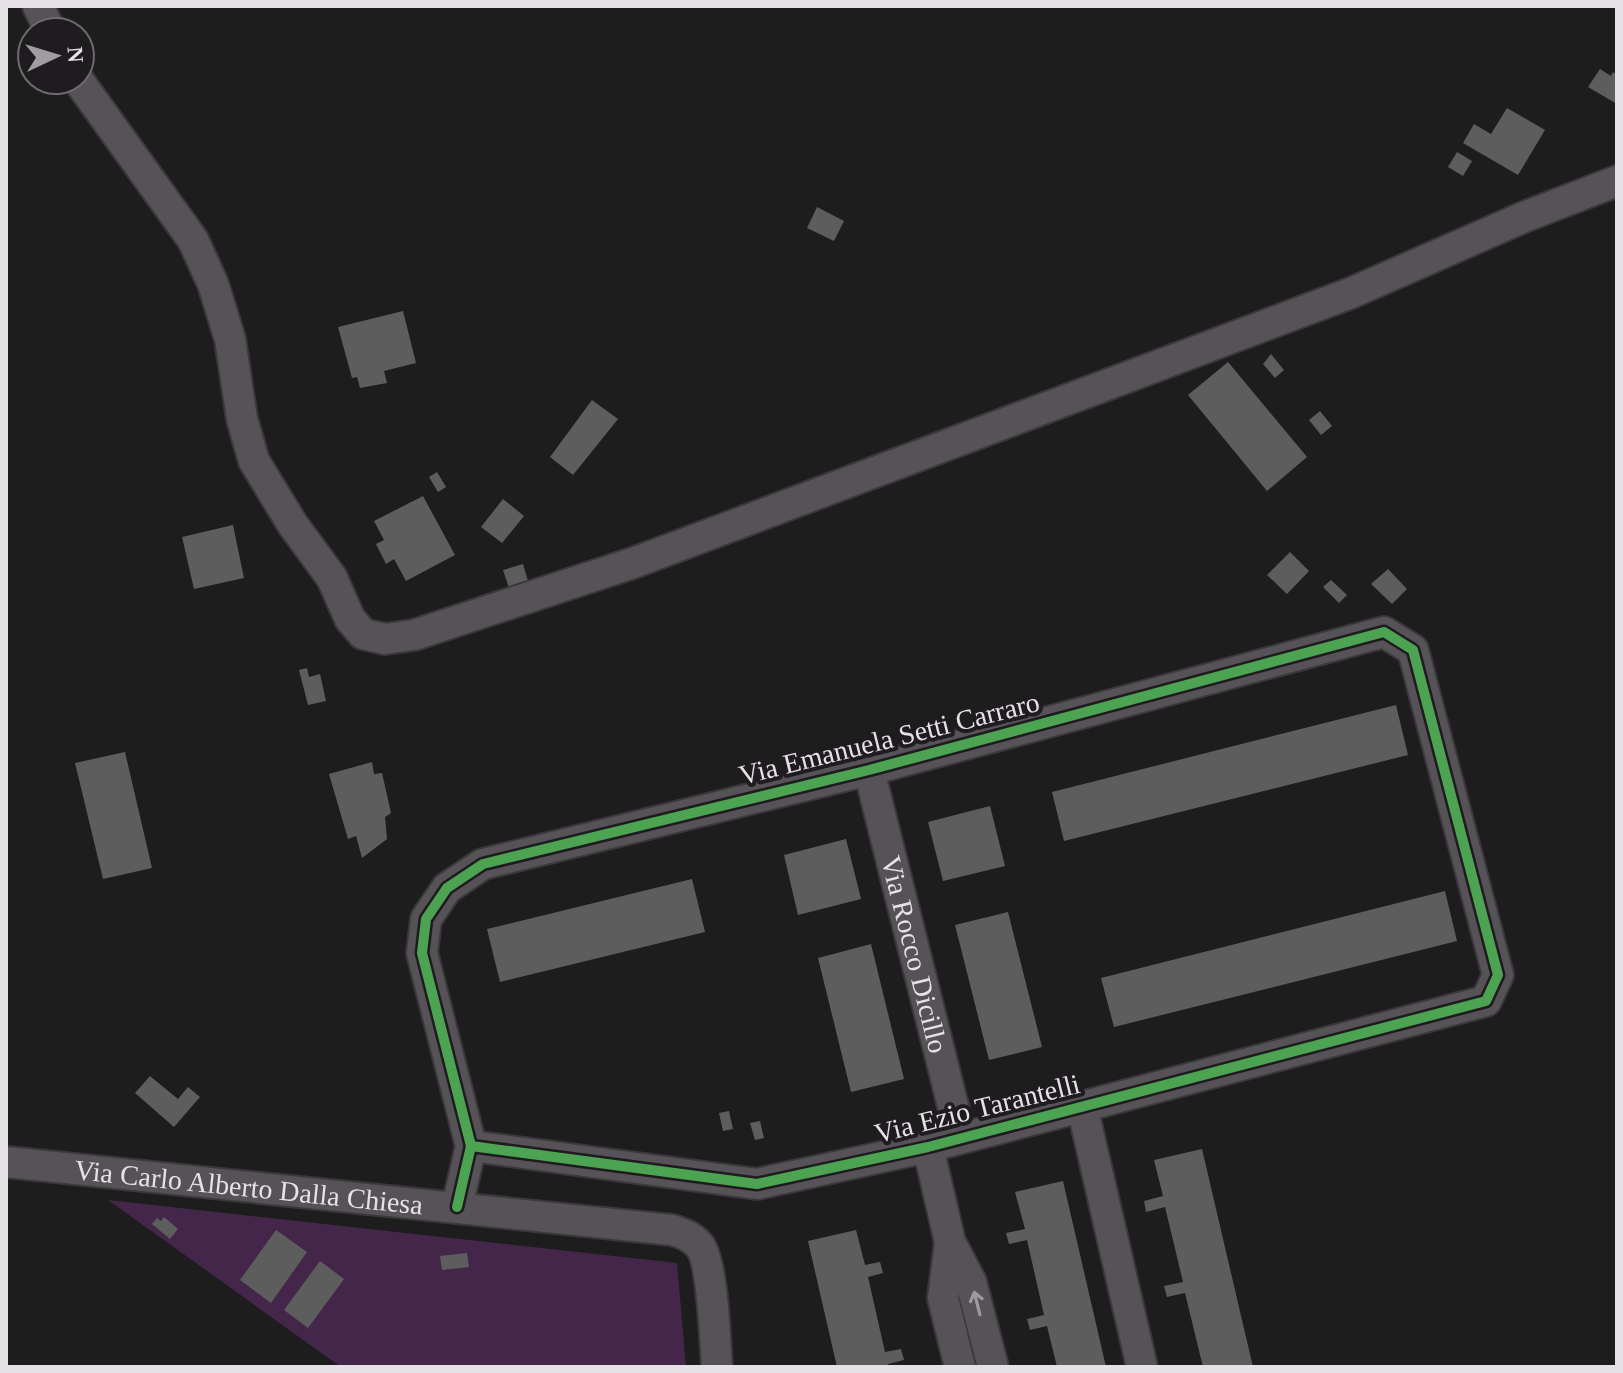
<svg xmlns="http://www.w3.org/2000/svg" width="1623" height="1373" viewBox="0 0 1623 1373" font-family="'Times New Roman',serif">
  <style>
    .green { fill: #44264a }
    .building { fill: #5e5d5e }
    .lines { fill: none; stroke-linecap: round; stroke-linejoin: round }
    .minor-casing { stroke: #3a393a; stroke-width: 34 }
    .minor { stroke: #575158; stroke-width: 30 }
    .cycleway-casing { stroke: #1f1c1f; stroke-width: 15 }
    .cycleway { stroke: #4ca352; stroke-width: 10 }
    .oneway { stroke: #9e9a9e }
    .labels { text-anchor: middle; stroke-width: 8; stroke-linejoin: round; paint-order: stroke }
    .street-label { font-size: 28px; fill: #e4e2e4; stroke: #1f1c1f }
  </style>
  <rect width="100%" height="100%" fill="#1e1d1e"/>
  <path class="green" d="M108,1200L677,1263L686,1367H341Z"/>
  <path class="building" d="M1600,69L1611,76L1613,72L1617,75V104L1588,87Z
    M1507,108L1545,130L1518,175L1463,143L1474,124L1491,134Z
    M1457,152L1472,161L1463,176L1448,167Z
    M817,207L844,221L834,241L807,228Z
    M403,311L416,363L384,371L387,383L360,388L357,377L352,378L338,327Z
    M1271,354L1284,370L1275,378L1263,364Z
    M1228,362L1307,457L1267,491L1188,395Z
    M592,400L618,419L573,475L550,457Z
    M1320,411L1332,426L1321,435L1309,420Z
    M437,472L446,487L438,492L429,477Z
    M423,496L455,555L406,581L394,559L386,564L376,544L384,540L374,521Z
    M503,499L524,516L502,543L481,527Z
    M233,525L244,578L194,589L182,537Z
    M1290,552L1309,571L1287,594L1267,575Z
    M523,564L530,588L511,594L503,570Z
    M1388,569L1407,589L1392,604L1371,584Z
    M1331,580L1347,595L1339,603L1323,587Z
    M307,668L309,677L320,674L326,701L308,705L299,670Z
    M1396,705L1408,755L1064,841L1052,792Z
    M125,752L152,868L103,879L75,763Z
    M372,762L374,774L382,773L391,813L385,817L387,839L362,858L356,836L348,839L329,774Z
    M990,806L1005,866L943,881L928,822Z
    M846,839L861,899L798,915L784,855Z
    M692,879L705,932L500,982L487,929Z
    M1445,891L1457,941L1114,1027L1101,978Z
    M1008,912L1042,1047L989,1060L955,925Z
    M871,944L904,1079L851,1092L818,958Z
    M150,1076L178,1099L188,1087L200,1097L174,1127L135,1093Z
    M729,1111L733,1129L723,1131L719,1113Z
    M760,1121L764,1138L755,1140L750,1123Z
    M1202,1149L1253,1367H1203L1185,1293L1167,1297L1164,1286L1183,1282L1165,1207L1146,1212L1144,1201L1163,1196L1154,1160Z
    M1063,1181L1106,1367H1057L1047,1326L1030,1330L1027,1319L1044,1315L1027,1240L1009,1244L1006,1233L1025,1229L1015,1192Z
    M164,1217L178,1229L170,1239L152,1224L157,1218L161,1221Z
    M276,1230L307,1252L271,1303L240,1280Z
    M856,1230L865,1265L880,1262L883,1273L868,1277L885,1352L901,1349L904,1360L888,1364L889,1367H837L808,1241Z
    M467,1253L469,1267L442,1270L440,1256Z
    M320,1261L344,1279L308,1328L284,1310Z"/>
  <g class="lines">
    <defs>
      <g id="minor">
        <path d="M38,6L51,32"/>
        <path d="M78,80L193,240L213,284L230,339L242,419L254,461L293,525L332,578L350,619L363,634L385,639L414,635L633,563L1351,293L1524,217L1617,181"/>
        <path id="s1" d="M869,770L961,1138"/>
        <path d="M1082,1106L1142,1367"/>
        <path d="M928,1147L950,1242L971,1282L993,1367"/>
        <path id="s2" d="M6,1162L672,1230C682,1233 691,1236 699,1245C713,1261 715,1342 717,1367"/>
        <path d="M457,1207L471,1146L422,953L426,919L447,888L483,864L869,770L1384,632L1413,650L1498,975L1486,1001L928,1147L757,1184L471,1146"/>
        <path d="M950,1242L943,1298L960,1367"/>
      </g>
    </defs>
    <use href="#minor" class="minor-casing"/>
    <use href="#minor" class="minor"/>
    <defs>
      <path id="cycleway" d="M457,1207L471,1146L422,953L426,919L447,888L483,864L869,770L1384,632L1413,650L1498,975L1486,1001L928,1147L757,1184L471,1146"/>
    </defs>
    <use href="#cycleway" class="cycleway-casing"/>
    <use href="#cycleway" class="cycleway"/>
  </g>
  <defs><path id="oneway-shaft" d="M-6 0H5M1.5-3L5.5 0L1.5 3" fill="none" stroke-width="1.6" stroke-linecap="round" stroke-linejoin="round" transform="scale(2)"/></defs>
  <use class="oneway" href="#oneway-shaft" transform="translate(977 1303) rotate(-104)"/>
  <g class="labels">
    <g class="street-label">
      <text transform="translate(889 738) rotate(-14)" y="10">Via Emanuela Setti Carraro</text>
      <text dy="10" stroke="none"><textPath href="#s1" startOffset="190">Via Rocco Dicillo</textPath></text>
      <text transform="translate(977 1108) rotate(-14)" y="10">Via Ezio Tarantelli</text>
      <text dy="10" stroke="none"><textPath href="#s2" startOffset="244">Via Carlo Alberto Dalla Chiesa</textPath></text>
    </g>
  </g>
  <rect width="1623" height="1373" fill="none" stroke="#e4e2e4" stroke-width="16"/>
  <g transform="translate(56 56) rotate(86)"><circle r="38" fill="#1f1c1f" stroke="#6e6b6e" stroke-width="2"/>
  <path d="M0-6L14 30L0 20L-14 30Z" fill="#9f9d9f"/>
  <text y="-12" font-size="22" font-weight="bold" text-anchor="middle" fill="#e4e2e4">N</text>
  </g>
</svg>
